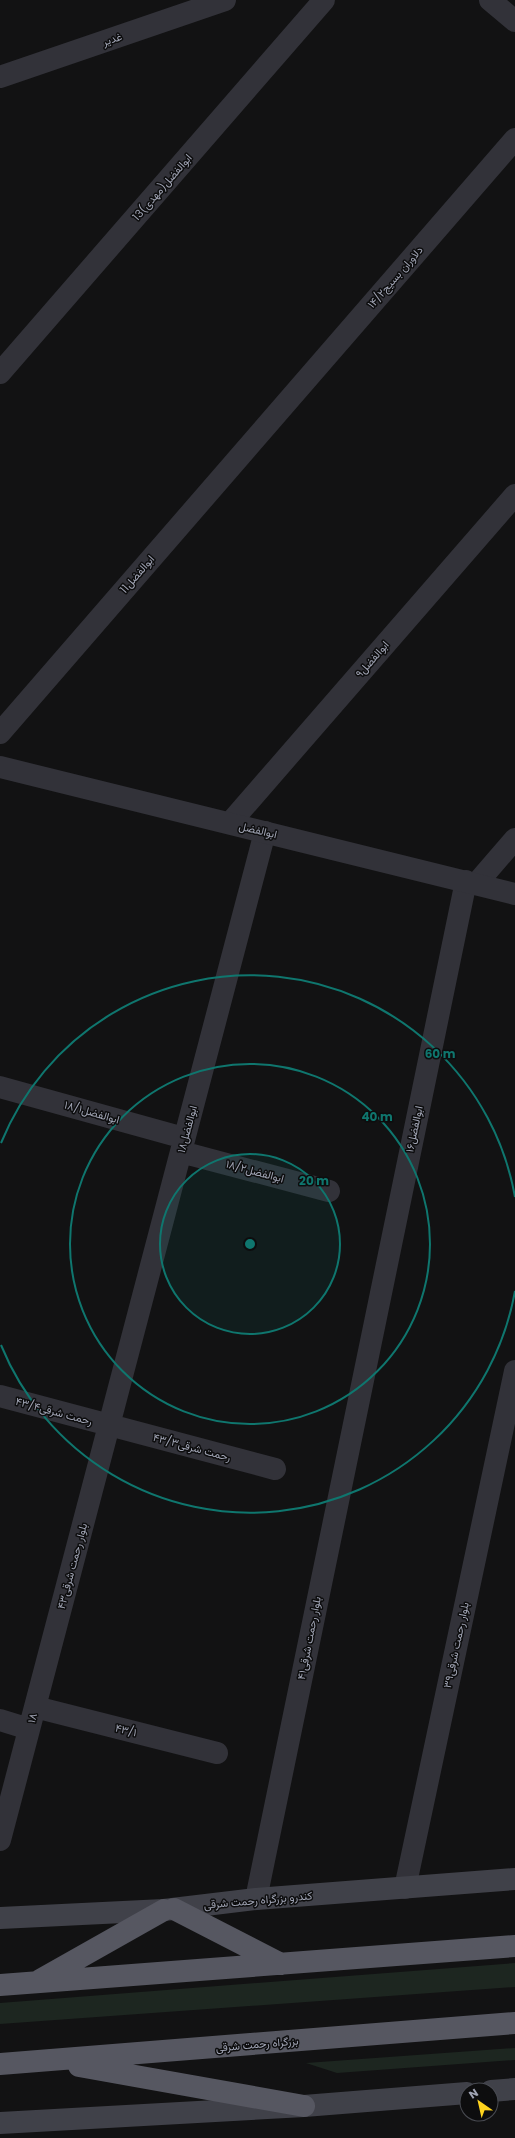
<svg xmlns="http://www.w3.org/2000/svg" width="515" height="2138" viewBox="0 0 515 2138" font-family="Poppins,Vazirmatn,sans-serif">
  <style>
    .green { fill: #1d2620 }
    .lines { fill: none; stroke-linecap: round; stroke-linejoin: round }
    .minor { stroke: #323239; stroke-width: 22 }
    .tertiary { stroke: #323239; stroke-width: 22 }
    .secondary { stroke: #404149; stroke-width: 22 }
    .trunk { stroke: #565761; stroke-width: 22 }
    .ring { fill: none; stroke: #0f766e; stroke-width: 2 }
    .labels { text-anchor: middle; stroke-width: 3; stroke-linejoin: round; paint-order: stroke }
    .street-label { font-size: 11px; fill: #a1a5b5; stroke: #0d0d0e }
    .centre { fill: #0f766e; stroke: #0d0d0e; stroke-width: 2 }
    .ring-label { font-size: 12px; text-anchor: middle; font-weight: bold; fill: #0f766e; stroke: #0d0d0e; stroke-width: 3; stroke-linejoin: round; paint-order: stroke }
  </style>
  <rect width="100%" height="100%" fill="#121213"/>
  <path class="green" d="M515,1963V1987L0,2024V2003Z
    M515,2048V2060L337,2073L306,2063Z"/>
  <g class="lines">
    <path class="minor" d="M490,0L515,21
      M0,77L225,0
      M0,373L324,0
      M0,733L515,139
      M230,823L515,495
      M477,883L515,839
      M0,1087L184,1138
      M181,1152L329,1191
      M0,1396L275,1469
      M35,1707L217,1753
      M0,1720L29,1729
      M0,1840L265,832
      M405,1888L515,1371
      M256,1899L466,881"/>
    <path class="tertiary" d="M0,767L515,894"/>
    <path class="secondary" d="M0,1918L164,1910L256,1899L515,1879
      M491,2091L515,2089
      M0,2123L304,2106L467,2093"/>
    <path class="trunk" d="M174,1909L281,1964
      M40,1980L164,1910
      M0,1985L515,1946
      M0,2064L515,2023
      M79,2066L304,2106"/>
  </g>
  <circle cx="250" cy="1244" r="90" fill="#0f766e" fill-opacity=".12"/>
  <g class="ring">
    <circle cx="250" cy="1244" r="90"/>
    <circle cx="250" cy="1244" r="180"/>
    <path d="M515 1291A269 269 0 0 1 1 1345M1 1143A269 269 0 0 1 515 1197"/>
  </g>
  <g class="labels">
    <g class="street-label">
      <text transform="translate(112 39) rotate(-19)" y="4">غدیر</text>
      <text transform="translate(162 187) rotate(-49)" y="4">13ابوالفضل(مهدی)</text>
      <text transform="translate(395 277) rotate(-49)" y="4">۱۴/۲دلاوران بسیج</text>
      <text transform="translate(137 574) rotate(-49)" y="4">11ابوالفضل</text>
      <text transform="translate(372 659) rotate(-49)" y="4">ابوالفضل۹</text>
      <text transform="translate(258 830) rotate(13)" y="4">ابوالفضل</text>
      <text transform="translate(92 1112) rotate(16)" y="4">ابوالفضل۱۸/۱</text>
      <text transform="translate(187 1129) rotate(-75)" y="4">ابوالفضل۱۸</text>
      <text transform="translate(414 1129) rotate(-78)" y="4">ابوالفضل۱۶</text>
      <text transform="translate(255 1171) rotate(15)" y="4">۱۸/۲ابوالفضل</text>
      <text transform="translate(54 1411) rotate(15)" y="4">۴۳/۴رحمت شرقی</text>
      <text transform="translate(192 1447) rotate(15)" y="4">۴۳/۳رحمت شرقی</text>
      <text transform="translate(72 1566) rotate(-75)" y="4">بلوار رحمت شرقی۴۳</text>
      <text transform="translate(309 1638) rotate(-79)" y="4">بلوار رحمت شرقی۴۱</text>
      <text transform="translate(456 1645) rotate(-78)" y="4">بلوار رحمت شرقی۳۹</text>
      <text transform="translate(32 1718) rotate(-76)" y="4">۱۸</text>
      <text transform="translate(126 1730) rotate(14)" y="4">۴۳/۱</text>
      <text transform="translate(258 1900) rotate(-5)" y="4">کندرو بزرگراه رحمت شرقی</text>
      <text transform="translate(257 2044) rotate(-5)" y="4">بزرگراه رحمت شرقی</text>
    </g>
  </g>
  <circle cx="250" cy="1244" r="6" class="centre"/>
  <g class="ring-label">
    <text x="440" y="1058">60 m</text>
    <text x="377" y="1121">40 m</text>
    <text x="314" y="1185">20 m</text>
  </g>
  <g transform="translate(479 2102) rotate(326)"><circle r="19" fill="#0d0d0e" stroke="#484a51"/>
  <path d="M0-3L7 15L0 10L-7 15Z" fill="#ffd41e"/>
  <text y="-6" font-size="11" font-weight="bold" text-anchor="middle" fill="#a1a5b5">N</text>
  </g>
</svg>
